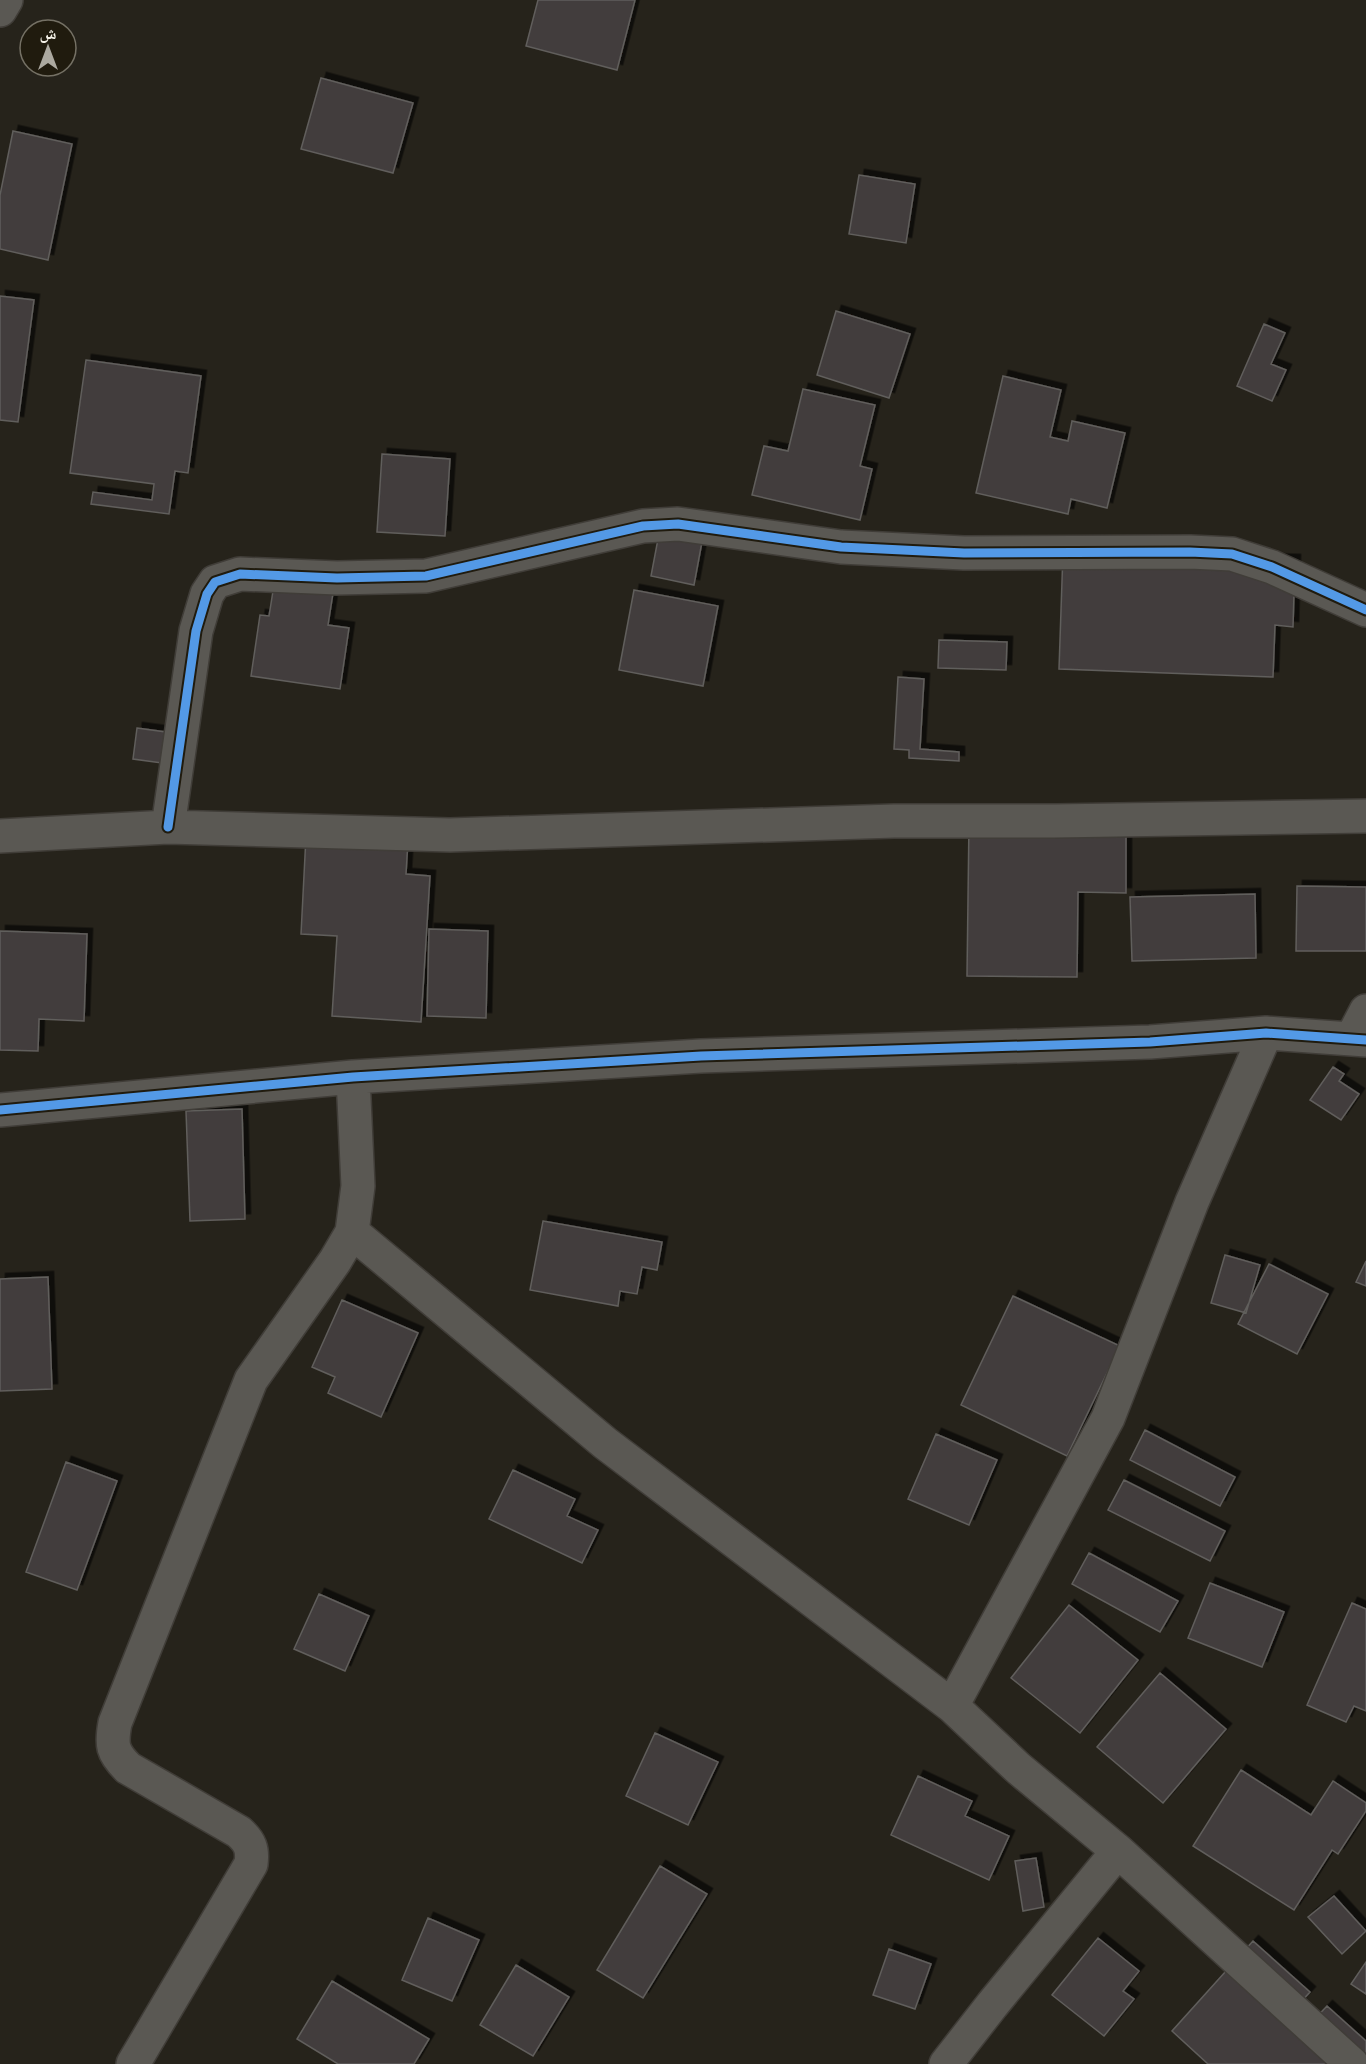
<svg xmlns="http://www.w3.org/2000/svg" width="1366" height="2064" viewBox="0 0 1366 2064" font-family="'Archivo Narrow','Noto Naskh Arabic',sans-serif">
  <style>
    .building { fill: #423e3e; stroke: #615e5c; stroke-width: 1.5; filter: url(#shadow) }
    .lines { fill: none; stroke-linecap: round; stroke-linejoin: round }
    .minor-casing { stroke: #403d38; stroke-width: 36 }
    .minor { stroke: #5a5853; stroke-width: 33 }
    .cycleway-casing { stroke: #201b0e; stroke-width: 13 }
    .cycleway { stroke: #5399e6; stroke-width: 9 }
  </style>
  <defs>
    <filter id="shadow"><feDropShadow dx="5.5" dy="-5.5" stdDeviation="0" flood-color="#0009"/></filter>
  </defs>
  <rect width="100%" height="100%" fill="#26231b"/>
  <path class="building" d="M538,0H635L617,70L526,46Z
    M321,78L413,103L393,173L301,149Z
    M13,131L72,144L48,260L0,249V195Z
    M859,175L915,184L906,243L849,234Z
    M0,296L34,300L18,422L0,420Z
    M836,311L910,334L889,398L817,375Z
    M1264,324L1285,333L1271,364L1286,370L1272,401L1237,386Z
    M86,360L201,376L188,473L175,471L169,514L91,504L93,492L152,500L154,484L70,473Z
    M1003,376L1061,390L1050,437L1068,441L1072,421L1125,433L1107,508L1071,499L1068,514L976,493Z
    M803,389L875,405L860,466L872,469L860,520L752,495L764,446L788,451Z
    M382,454L450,459L445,536L377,532Z
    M661,523L704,531L694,585L651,576Z
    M1063,552L1295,560L1293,627L1275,625L1273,677L1059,669Z
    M277,566L336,574L328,625L349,628L340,689L251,676L260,615L269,616Z
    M634,590L718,606L703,686L619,670Z
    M939,640L1007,642L1006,670L938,668Z
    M898,677L924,679L920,749L959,752V761L909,758V750L894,749Z
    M137,728L173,733L169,764L133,759Z
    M969,822L1126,823V893L1078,892L1077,977L967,976Z
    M306,836L408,841L406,874L430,876L421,1022L332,1016L337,936L301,934Z
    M1297,886L1366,887V951H1296Z
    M1255,894L1256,958L1132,961L1130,897Z
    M429,929L488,931L486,1018L427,1016Z
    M0,931L87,934L84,1021L39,1019L38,1051L0,1050Z
    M1333,1067L1344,1074L1339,1081L1359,1094L1341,1120L1310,1100Z
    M242,1109L245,1219L190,1221L186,1111Z
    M543,1221L662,1242L657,1270L642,1267L637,1294L620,1291L618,1306L530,1290Z
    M1225,1255L1260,1265L1246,1313L1211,1303Z
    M1366,1261V1286L1356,1282Z
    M1269,1264L1328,1294L1297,1354L1238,1324Z
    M48,1277L52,1389L0,1391V1279Z
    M1013,1296L1120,1346L1067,1456L961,1405Z
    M342,1300L418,1333L381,1417L328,1393L335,1377L312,1367Z
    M1145,1430L1235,1477L1220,1506L1130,1460Z
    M936,1434L997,1460L969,1525L908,1499Z
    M66,1462L117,1481L77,1590L26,1572Z
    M513,1470L575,1499L567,1516L598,1530L582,1563L489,1519Z
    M1124,1480L1225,1531L1210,1561L1108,1510Z
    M1089,1553L1178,1601L1160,1632L1072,1584Z
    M1210,1583L1284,1612L1262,1667L1188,1638Z
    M319,1594L369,1616L345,1671L294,1649Z
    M1352,1603L1366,1609V1711L1354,1706L1346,1722L1307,1705Z
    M1069,1605L1138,1660L1080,1733L1011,1678Z
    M1160,1673L1226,1729L1163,1803L1097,1747Z
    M655,1733L718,1762L688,1825L626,1796Z
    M1241,1770L1311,1815L1333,1781L1366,1803V1811L1338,1854L1332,1850L1294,1910L1193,1846Z
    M918,1776L972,1801L965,1816L1009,1836L989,1880L891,1835Z
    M1036,1858L1044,1907L1023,1911L1015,1861Z
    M660,1866L707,1894L643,1998L597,1970Z
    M1334,1896L1366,1931L1342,1954L1308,1917Z
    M428,1918L479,1940L452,2001L402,1980Z
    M1098,1938L1139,1971L1123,1991L1134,1999L1104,2036L1052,1995Z
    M1253,1941L1310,1992L1291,2013L1307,2027L1327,2006L1366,2041V2064H1208L1172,2031Z
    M889,1949L931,1964L915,2009L873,1995Z
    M1366,1962V1994L1351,1984Z
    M516,1965L569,1997L533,2056L480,2025Z
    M332,1981L429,2039L414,2064H338L297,2039Z"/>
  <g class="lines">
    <defs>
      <path id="minor" d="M0,10L6,0
        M168,827L196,631L207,594L215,582L240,574L337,578L426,576L643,526L678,524L841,547L964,553L1190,552L1232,554L1272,567L1366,610
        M0,836L168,827L450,835L894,821H1055L1366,816
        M1352,1038L1366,1011
        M0,1110L353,1077L701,1056L1150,1042L1266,1033L1366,1040
        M352,1232L605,1443L952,1706L1018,1768L1118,1851L1352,2064
        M952,1706L1108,1418L1192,1202L1266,1033
        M133,2064L251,1864C253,1849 250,1842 239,1832L128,1768C112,1752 111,1745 115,1723L251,1380L335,1261L352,1232L358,1186L353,1077
        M946,2064L992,2005L1118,1851"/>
    </defs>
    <use href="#minor" class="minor-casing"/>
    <use href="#minor" class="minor"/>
    <defs>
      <path id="cycleway" d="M168,827L196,631L207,594L215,582L240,574L337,578L426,576L643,526L678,524L841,547L964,553L1190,552L1232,554L1272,567L1366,610
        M0,1110L353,1077L701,1056L1150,1042L1266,1033L1366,1040"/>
    </defs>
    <use href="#cycleway" class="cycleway-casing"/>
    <use href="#cycleway" class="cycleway"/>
  </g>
  <g transform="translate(48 48)"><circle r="28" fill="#201b0e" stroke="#757165" stroke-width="1.5"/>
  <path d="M0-4.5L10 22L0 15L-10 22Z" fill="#aca9a0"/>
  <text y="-9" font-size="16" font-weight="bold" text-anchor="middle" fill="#f4f1e7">ش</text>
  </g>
</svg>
